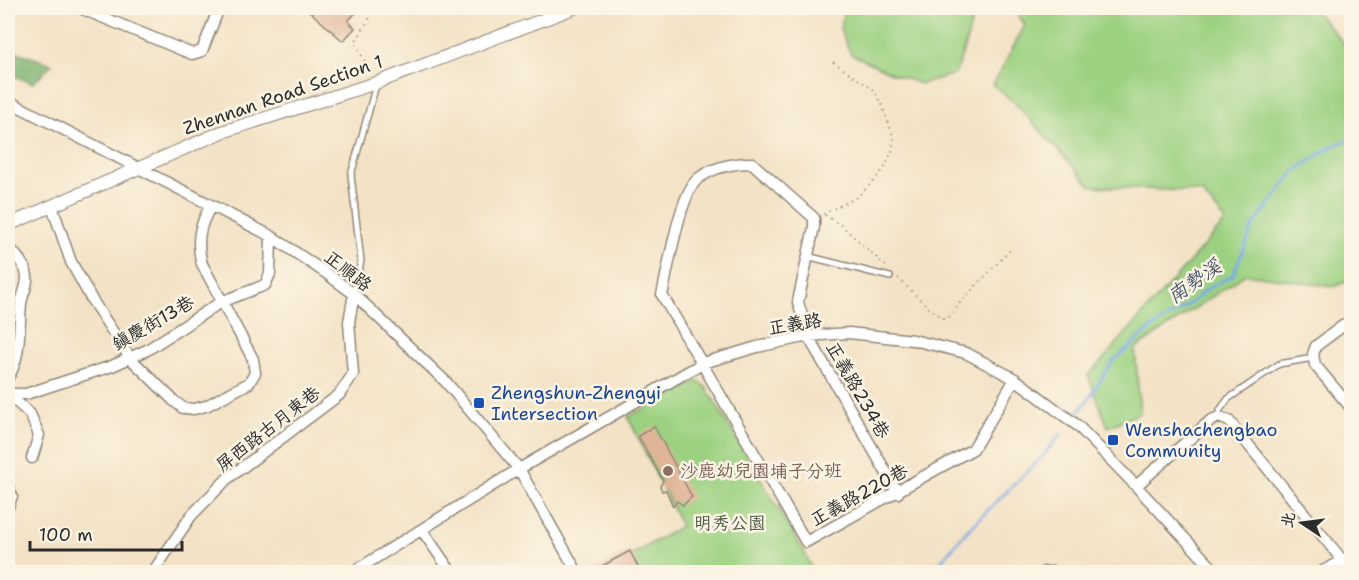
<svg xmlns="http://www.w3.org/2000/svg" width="1359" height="580" viewBox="0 0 1359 580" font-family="'Shantell Sans','LXGW WenKai TC',sans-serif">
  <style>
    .green { fill: #9cd181; stroke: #647e56; stroke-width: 1.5 }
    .forest { fill: #7db36f; stroke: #546f4d; stroke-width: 1.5 }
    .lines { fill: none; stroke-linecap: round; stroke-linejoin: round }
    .stream { stroke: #79a9e4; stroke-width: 3 }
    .building { fill: #e0b497 }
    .service-casing { stroke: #8f8678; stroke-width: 8 }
    .minor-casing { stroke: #8f8678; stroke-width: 13 }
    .tertiary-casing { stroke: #8f8678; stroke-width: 14 }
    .path { stroke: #8f8678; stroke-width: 1.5; stroke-dasharray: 1.5 4.5; stroke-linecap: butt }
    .service { stroke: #fff; stroke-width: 5 }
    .minor { stroke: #fff; stroke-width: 10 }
    .tertiary { stroke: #fff; stroke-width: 12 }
    .transit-dot { fill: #1a4fb4; stroke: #fcf5e5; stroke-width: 2 }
    .education-dot { fill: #8d6e63; stroke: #fcf5e5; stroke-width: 2 }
    .labels { text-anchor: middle; stroke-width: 5; stroke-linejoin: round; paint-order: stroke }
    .street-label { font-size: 18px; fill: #2b2b2b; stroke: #fcf5e5 }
    .transit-label { font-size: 18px; fill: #164399; stroke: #fcf5e5; text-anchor: start }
    .education-label { font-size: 18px; fill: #785e54; stroke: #fcf5e5; text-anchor: start }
    .park-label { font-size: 18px; fill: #4d5d45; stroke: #fcf5e5 }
    .water-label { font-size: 20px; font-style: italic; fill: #46576c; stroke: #fcf5e5 }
  </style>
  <rect width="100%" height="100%" fill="#fcf5e5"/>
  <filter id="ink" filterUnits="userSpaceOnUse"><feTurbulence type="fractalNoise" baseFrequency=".0167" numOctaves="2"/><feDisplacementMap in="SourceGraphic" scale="12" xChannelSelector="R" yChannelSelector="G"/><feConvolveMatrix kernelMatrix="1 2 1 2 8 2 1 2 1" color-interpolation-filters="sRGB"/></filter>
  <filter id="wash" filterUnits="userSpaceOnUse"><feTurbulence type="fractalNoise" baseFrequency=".008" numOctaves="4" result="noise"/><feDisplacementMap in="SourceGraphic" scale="24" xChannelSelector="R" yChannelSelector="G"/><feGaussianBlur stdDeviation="1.35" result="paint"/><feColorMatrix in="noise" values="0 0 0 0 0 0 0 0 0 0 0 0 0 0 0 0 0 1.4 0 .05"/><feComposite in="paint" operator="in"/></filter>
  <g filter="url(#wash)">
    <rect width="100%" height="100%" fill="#f3e2c5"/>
    <path class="green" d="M845,8H975L966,43L955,74L921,84L891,73L851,54L840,29Z
      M1013,8H1312L1351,51V280L1333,287L1246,274L1135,349L1140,413L1108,427L1088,376L1226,221L1201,192L1091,186L1015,103L993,85L1025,25Z
      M697,381L706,387L805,553L813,572H603L681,526L628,417Z"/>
    <path class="forest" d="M8,49L52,64L33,83L8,74Z"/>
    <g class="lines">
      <path class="stream" d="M1073,419L1090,397L1112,362L1152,328L1188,305L1210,287L1233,275L1253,226L1295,171L1332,146L1352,139
        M932,572L965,533L1041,458L1061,434"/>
    </g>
    <g id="blocks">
      <path class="building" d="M306,8H360L348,21L355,28L343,41Z
        M654,426L692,497L683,505L677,501L673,506L666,490L662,491L660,486L663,481L638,436Z
        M630,551L641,573H589Z"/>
    </g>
  </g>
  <g filter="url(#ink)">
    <use href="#blocks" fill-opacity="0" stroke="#8f8678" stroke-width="1.5"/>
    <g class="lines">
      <defs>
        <path id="service" d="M807,256L890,277
          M354,293L361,261L351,175L376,85
          M1220,410L1228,399L1279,364L1313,358"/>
        <path id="minor" d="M80,8L192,54L202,51L219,8
          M8,101L271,236L326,273L354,294L446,382L519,469L577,572
          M52,206L71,262L92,300L130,358L173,400L183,408L194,409L206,406L249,383L255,373L253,359L202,264C196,242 199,225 211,206
          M8,245C13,253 24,263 26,272C30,282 22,294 21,304C19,325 21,360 8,377
          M1352,319L1316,346L1313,354L1315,365L1352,409
          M8,390V394L30,414L39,435L32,458
          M8,394H26L112,366L147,350L221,302L265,285L270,274L271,236
          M1136,486L1210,421L1219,417L1229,421L1352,572
          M8,487L12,496L8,507
          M898,493L808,336L798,302L814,227V218L752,163C734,163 714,167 699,178C680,191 668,270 662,295L806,542L973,449L1015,379
          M422,530L451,572
          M153,572L191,516L227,479L339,395L353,374L349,322L354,294
          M353,572L519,469L703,363L757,347L808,336L849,333L913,340L966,353L1015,379L1078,426L1136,486L1216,572
          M1044,572H1054
          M1321,572L1352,556"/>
        <path id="tertiary" d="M8,225L222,132L376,83L574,8"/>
      </defs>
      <use href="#service" class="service-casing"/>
      <use href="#minor" class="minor-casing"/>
      <use href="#tertiary" class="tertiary-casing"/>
      <path class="path" d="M370,72L355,42L376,8
        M823,214L857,197L874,181L885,167L892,151L894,138L882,105L874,90L833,62
        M825,215L842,226L888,268
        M898,278L929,308L943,318L952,316L958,305L1010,250"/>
      <use href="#service" class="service"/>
      <use href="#minor" class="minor"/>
      <use href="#tertiary" class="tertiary"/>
    </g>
  </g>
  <g class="transit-dot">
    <rect x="473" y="397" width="12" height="12" rx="3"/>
    <rect x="1107" y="434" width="12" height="12" rx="3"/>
  </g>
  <circle class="education-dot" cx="668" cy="471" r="6"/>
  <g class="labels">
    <g class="street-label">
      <text transform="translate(283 95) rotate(-19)" y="6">Zhennan Road Section 1</text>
      <text transform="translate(348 271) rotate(38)" y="6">正順路</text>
      <text transform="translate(153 323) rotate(-30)" y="6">鎮慶街13巷</text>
      <text transform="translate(795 324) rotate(-9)" y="6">正義路</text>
      <text transform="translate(858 390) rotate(60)" y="6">正義路234巷</text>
      <text transform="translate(268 429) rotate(-38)" y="6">屏西路古月東巷</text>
      <text transform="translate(859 495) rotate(-29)" y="6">正義路220巷</text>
    </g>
    <g class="transit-label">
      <text x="491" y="399">Zhengshun-Zhengyi<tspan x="491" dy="21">Intersection</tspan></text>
      <text x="1125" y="436">Wenshachengbao<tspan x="1125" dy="21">Community</tspan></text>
    </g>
    <g class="education-label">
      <text x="680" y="477">沙鹿幼兒園埔子分班</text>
    </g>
    <g class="park-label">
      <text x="730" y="529">明秀公園</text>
    </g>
    <g class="water-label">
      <text transform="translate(1194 281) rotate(-35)" y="7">南勢溪</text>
    </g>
  </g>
  <rect width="1359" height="580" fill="none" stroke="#fcf5e5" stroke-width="30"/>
  <g transform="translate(1302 523) rotate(283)" stroke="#fcf5e5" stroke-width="4.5" paint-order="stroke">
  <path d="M0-4.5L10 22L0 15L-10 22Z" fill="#2b2b2b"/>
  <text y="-9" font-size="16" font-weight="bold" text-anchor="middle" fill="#2b2b2b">北</text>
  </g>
  <path d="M30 541v9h152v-9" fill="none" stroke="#2b2b2b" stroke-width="3"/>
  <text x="39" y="541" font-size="18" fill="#2b2b2b" stroke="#fcf5e5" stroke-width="4.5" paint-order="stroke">100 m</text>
</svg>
